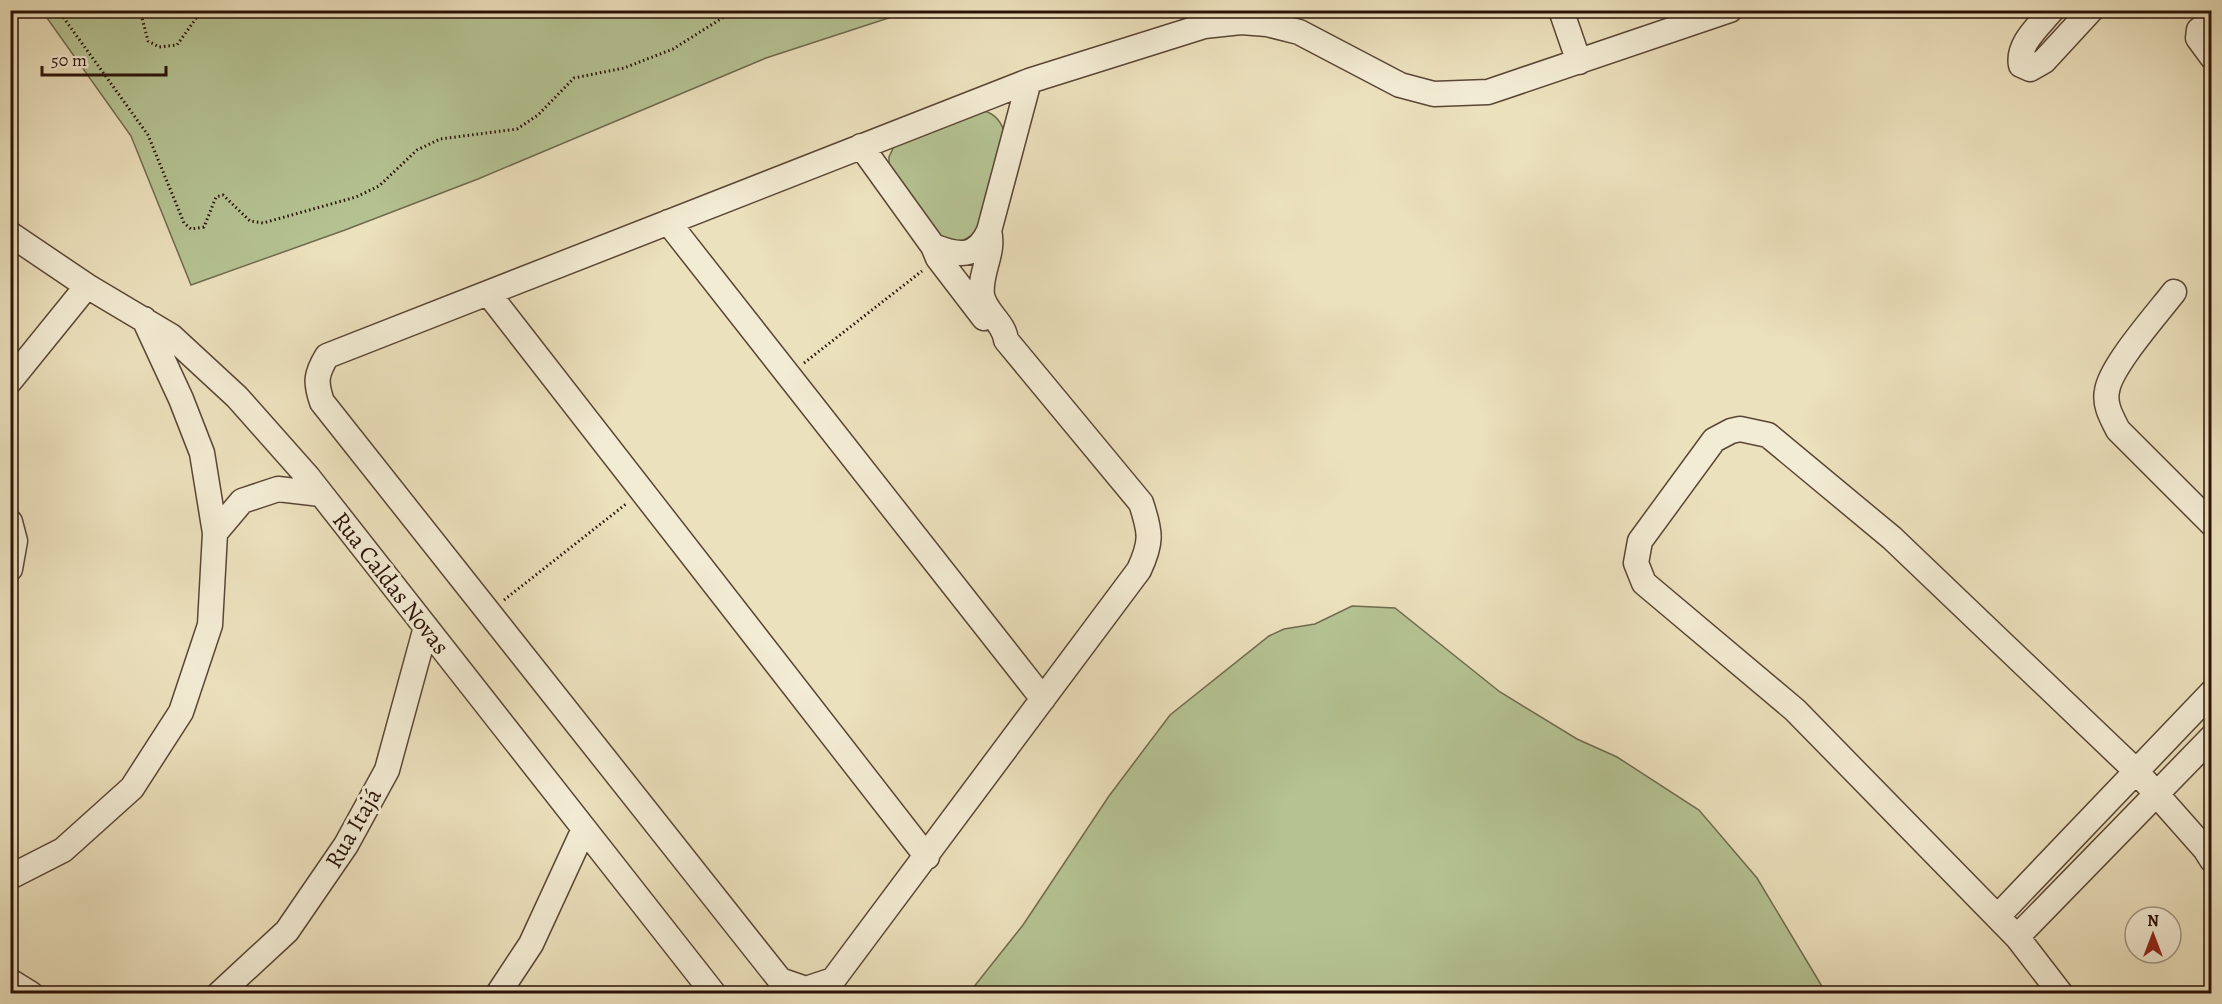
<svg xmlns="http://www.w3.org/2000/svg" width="2222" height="1004" viewBox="0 0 2222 1004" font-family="Alegreya,serif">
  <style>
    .green { fill: #b5c393; stroke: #706a4e; stroke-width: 1.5 }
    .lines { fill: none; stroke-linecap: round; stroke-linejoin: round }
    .minor-casing { stroke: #5a4635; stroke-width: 27 }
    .path { stroke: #2a1208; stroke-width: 3; stroke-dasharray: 1.5 3; stroke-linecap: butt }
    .minor { stroke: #f3ecd4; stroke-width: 24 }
    .labels { text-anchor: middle; stroke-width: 6; stroke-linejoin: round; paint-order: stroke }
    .street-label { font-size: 24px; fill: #2a1208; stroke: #f3ecd4 }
  </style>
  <rect width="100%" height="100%" fill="#ece1bd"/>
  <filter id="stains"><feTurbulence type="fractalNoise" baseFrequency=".00333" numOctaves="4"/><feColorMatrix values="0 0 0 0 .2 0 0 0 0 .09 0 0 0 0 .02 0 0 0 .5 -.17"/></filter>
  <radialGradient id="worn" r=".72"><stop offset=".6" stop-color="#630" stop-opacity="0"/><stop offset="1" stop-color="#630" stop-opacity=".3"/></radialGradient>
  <path class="green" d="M42,11H910L766,58L478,179L345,230L191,285L131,136Z
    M980,110C993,112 1000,119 1004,131L982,226C950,259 937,235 918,207C908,193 898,179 889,165V157L895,144Z
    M1352,606L1395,608L1500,692L1577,739L1617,757L1699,810L1757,878L1826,993H969L1023,925L1109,796L1170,715L1269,636L1284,629L1315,624Z"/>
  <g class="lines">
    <defs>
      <path id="minor" d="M1561,10L1579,62
        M2052,10C2039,26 2017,44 2021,65L2030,69L2044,61L2091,10
        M2212,20L2199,30L2198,38L2212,57
        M861,146L933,246L938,258L984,318
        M668,222L1043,699
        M989,231C995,253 979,273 982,295C985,313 1004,322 1006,340L1141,503C1151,533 1152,542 1139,570L833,980L806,989L780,980L322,402C315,382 316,374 327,356L1029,81L1204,26L1241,22L1267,24L1299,32L1400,85L1434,94L1488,92L1730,10
        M10,234L87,286L171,336L237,397L308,477L714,994
        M933,246C958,256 976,259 989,231L1029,81
        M2174,292C2157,314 2110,367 2107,391C2104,405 2112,418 2118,430L2212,524
        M488,293L927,857
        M10,381L87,286
        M10,522L15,541L10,569
        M215,533L242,501L278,489L321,494
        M10,877L63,850L132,788L181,712L210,625L215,533L202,453L181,399L144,319
        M1998,916L2212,692
        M2017,937L2212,737
        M10,981L31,994
        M219,994L287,931L346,845L387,770L426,627
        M498,994L531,944L584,829
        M2061,994L2017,937L1795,710L1644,583L1636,563L1640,541L1714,440L1731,431L1740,429L1768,435L1892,538L2136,771L2205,849L2212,860"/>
    </defs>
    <use href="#minor" class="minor-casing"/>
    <path class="path" d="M58,10L148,135L184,223L191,229L204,227L216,197L223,195L250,221L263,223L356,197L379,186L417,150L440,139L517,129L538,115L574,78L624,68L673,49L735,10
      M140,10L148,41L159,47L177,45L202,10
      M804,363L922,271
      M504,600L626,504"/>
    <use href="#minor" class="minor"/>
  </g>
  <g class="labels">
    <g class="street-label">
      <text transform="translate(391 583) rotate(52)" y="8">Rua Caldas Novas</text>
      <text transform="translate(353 828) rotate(-60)" y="8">Rua Itajá</text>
    </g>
  </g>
  <rect width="2222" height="1004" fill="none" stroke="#ece1bd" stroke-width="36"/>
  <rect x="12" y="12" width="2198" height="980" fill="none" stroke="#2a1208" stroke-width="3"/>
  <rect x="18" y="18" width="2186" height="968" fill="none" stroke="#2a1208" stroke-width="1.5"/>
  <g transform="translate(2153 935)"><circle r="28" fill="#f3ecd4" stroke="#a39582" stroke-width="1.5"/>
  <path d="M0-4.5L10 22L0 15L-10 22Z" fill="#8f2418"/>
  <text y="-9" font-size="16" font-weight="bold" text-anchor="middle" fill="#2a1208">N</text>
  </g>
  <path d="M42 66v9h124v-9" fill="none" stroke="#2a1208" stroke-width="3"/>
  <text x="51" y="66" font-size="18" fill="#2a1208" stroke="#f3ecd4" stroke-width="4.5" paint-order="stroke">50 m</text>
  <rect width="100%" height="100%" filter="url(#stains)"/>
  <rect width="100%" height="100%" fill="url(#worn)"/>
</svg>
